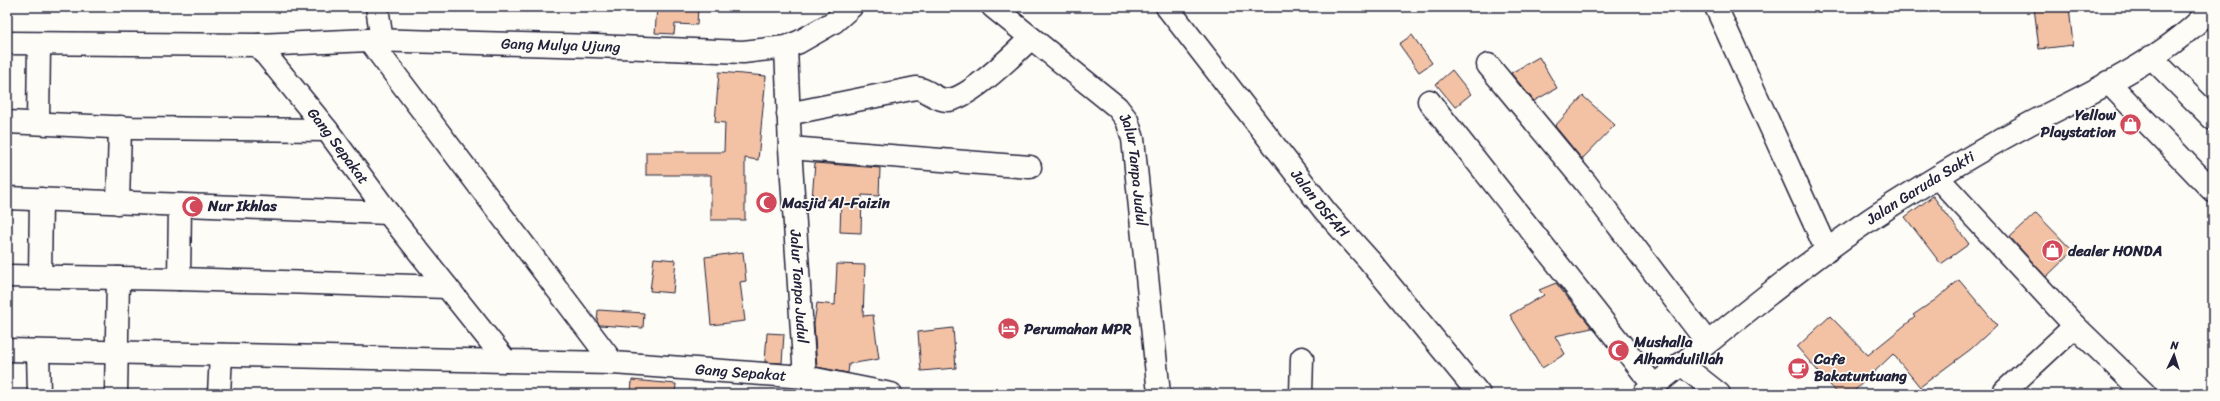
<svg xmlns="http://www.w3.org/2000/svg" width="2220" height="401" viewBox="0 0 2220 401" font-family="Sriracha,sans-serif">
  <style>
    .building { fill: #f3c2a4; stroke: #22223b }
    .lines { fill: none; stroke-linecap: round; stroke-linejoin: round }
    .minor-casing { stroke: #22223b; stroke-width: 25 }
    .highway-casing { stroke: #22223b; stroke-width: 25 }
    .minor { stroke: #fdfcf7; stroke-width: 22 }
    .highway { stroke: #fdfcf7; stroke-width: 22 }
    .labels { text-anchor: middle; stroke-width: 3.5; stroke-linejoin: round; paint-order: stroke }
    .street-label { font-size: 15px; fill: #22223b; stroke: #fdfcf7 }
    .poi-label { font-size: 15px; font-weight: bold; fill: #22223b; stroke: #fdfcf7; text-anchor: start }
  </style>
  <rect width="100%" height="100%" fill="#fdfcf7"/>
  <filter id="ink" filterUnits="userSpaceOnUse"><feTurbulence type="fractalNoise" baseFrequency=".025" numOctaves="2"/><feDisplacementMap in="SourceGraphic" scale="8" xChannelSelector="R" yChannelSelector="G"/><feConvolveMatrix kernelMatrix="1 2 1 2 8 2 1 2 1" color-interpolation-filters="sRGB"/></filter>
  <g filter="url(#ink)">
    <path class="building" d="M657,7H698L697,25L675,24L674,34L655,33Z
      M2034,7H2069L2073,45L2039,49Z
      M1412,35L1432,63L1419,72L1399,44Z
      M1539,57L1557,88L1534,101L1511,73Z
      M1452,70L1471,94L1455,107L1436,84Z
      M719,72L766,76L758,160L745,158V220H711V175H646V152H724L725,123L715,122Z
      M1583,96L1615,125L1582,159L1555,126Z
      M815,163L880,168L879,196L862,195L861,233L840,232L841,201L812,198Z
      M1933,196L1969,244L1941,264L1905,217Z
      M2036,213L2073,251L2046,277L2010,237Z
      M743,252L746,281L740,282L745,321L711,325L705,257Z
      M654,258L676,260L673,293L650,291Z
      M837,264L865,265L863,316L873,315L879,359L849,364L848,373L817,367L814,324L817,303L835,305Z
      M1959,280L1997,325L1971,349L1920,387L1893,354L1851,394H1838L1797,347L1830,316L1868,355L1915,317L1913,315L1935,300Z
      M1556,283L1592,328L1555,336L1565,354L1542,368L1510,315L1544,295L1539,290Z
      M598,310L644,313L643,328L600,325L597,322Z
      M953,328L956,368L921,371L918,332Z
      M767,333L784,334L782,363L765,362Z
      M632,380L676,384L675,394H631Z"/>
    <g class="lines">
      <defs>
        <g id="minor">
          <path d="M377,7L382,41"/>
          <path id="s1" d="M993,7L1117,107L1127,120L1133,139L1159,394"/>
          <path id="s2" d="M1167,7L1325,211L1369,260L1479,394"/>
          <path d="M1716,7L1827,251"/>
          <path d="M369,40L613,363"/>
          <path id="s3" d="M7,43L258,45L369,40L594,46L743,52L786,47L799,42L834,22L851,7"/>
          <path id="s4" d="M258,45L327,130L388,213L506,361L613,363L805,377L891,394"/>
          <path id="s5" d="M786,47L790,148L805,377"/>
          <path d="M2151,57L2213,119"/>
          <path d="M1488,65L1585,182L1707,342"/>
          <path d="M2108,82L2213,191"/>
          <path d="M1429,101L1654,386"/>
          <path d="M788,114L916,88C928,89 935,100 947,100C968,100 1015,53 1031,38"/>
          <path d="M7,122L132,128L327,130"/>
          <path d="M38,123L39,44"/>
          <path d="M790,148L1030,167"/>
          <path d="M1938,178L2075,326L2145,394"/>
          <path d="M7,198L388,213"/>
          <path d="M118,203L120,127"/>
          <path d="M7,276L179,279L447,287"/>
          <path d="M40,277L41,199"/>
          <path d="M179,279L180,205"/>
          <path d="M7,350L506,361"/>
          <path d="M38,352L39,394"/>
          <path d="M1681,364L1719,394"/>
          <path d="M2005,391L2075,326"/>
          <path d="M116,394L118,278"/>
          <path d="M219,394L221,355"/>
          <path d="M1301,394L1302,358"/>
        </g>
        <g id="highway">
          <path id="s6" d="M1644,394C1725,330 1805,261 1892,205C1938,176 1985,147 2033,122C2093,91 2167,58 2213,7"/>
        </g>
      </defs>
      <use href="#minor" class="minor-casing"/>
      <use href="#highway" class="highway-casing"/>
      <use href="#minor" class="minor"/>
      <use href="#highway" class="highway"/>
    </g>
  </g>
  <defs>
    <symbol id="shop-disc" viewBox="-11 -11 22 22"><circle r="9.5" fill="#d1495b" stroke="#fdfcf7"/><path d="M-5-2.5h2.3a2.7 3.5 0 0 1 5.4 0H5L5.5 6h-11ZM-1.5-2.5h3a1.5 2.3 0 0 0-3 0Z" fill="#fff"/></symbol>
    <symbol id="mosque-disc" viewBox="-11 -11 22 22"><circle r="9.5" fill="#d1495b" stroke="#fdfcf7"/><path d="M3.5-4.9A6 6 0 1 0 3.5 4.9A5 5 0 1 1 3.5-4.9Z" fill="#fff"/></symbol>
    <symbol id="hotel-disc" viewBox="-11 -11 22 22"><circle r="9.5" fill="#d1495b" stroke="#fdfcf7"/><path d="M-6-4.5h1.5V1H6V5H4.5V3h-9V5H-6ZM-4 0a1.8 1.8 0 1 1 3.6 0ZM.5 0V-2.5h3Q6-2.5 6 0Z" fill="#fff"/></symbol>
    <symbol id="cafe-disc" viewBox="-11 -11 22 22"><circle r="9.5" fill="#d1495b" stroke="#fdfcf7"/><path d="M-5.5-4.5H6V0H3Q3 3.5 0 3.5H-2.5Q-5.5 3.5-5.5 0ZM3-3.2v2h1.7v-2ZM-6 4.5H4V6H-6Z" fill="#fff"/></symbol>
  </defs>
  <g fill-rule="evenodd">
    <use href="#shop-disc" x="2118" y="112" width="25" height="25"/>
    <use href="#mosque-disc" x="754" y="190" width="25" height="25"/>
    <use href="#mosque-disc" x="180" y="194" width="25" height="25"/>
    <use href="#shop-disc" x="2040" y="238" width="25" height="25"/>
    <use href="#hotel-disc" x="996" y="316" width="25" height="25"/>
    <use href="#mosque-disc" x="1606" y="338" width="25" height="25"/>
    <use href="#cafe-disc" x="1786" y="356" width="25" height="25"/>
  </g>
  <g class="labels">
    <g class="street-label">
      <text dy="5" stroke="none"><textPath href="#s3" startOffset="554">Gang Mulya Ujung</textPath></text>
      <text dy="5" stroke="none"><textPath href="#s4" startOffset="129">Gang Sepakat</textPath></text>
      <text dy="5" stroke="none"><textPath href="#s1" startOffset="226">Jalur Tanpa Judul</textPath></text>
      <text dy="5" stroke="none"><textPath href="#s6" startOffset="345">Jalan Garuda Sakti</textPath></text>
      <text dy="5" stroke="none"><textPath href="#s2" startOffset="249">Jalan DSFAH</textPath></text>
      <text dy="5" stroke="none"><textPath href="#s5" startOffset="240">Jalur Tanpa Judul</textPath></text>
      <text dy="5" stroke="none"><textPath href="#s4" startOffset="637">Gang Sepakat</textPath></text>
    </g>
    <g class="poi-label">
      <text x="2116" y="120" text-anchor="end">Yellow<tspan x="2116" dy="17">Playstation</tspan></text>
      <text x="782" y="208">Masjid Al-Faizin</text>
      <text x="208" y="211">Nur Ikhlas</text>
      <text x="2068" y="256">dealer HONDA</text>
      <text x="1024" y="334">Perumahan MPR</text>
      <text x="1634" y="347">Mushalla<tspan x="1634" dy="17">Alhamdulillah</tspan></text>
      <text x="1814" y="364">Cafe<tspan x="1814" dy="17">Bakatuntuang</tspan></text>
    </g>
  </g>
  <rect width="2220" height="401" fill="none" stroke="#fdfcf7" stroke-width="24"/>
  <rect x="12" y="12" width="2196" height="377" fill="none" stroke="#22223b" stroke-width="1.5" filter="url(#ink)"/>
  <g transform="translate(2174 355) rotate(4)" stroke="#fdfcf7" stroke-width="3" paint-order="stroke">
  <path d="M0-3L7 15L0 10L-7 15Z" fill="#22223b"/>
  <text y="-6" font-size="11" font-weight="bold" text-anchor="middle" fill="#22223b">N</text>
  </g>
</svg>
